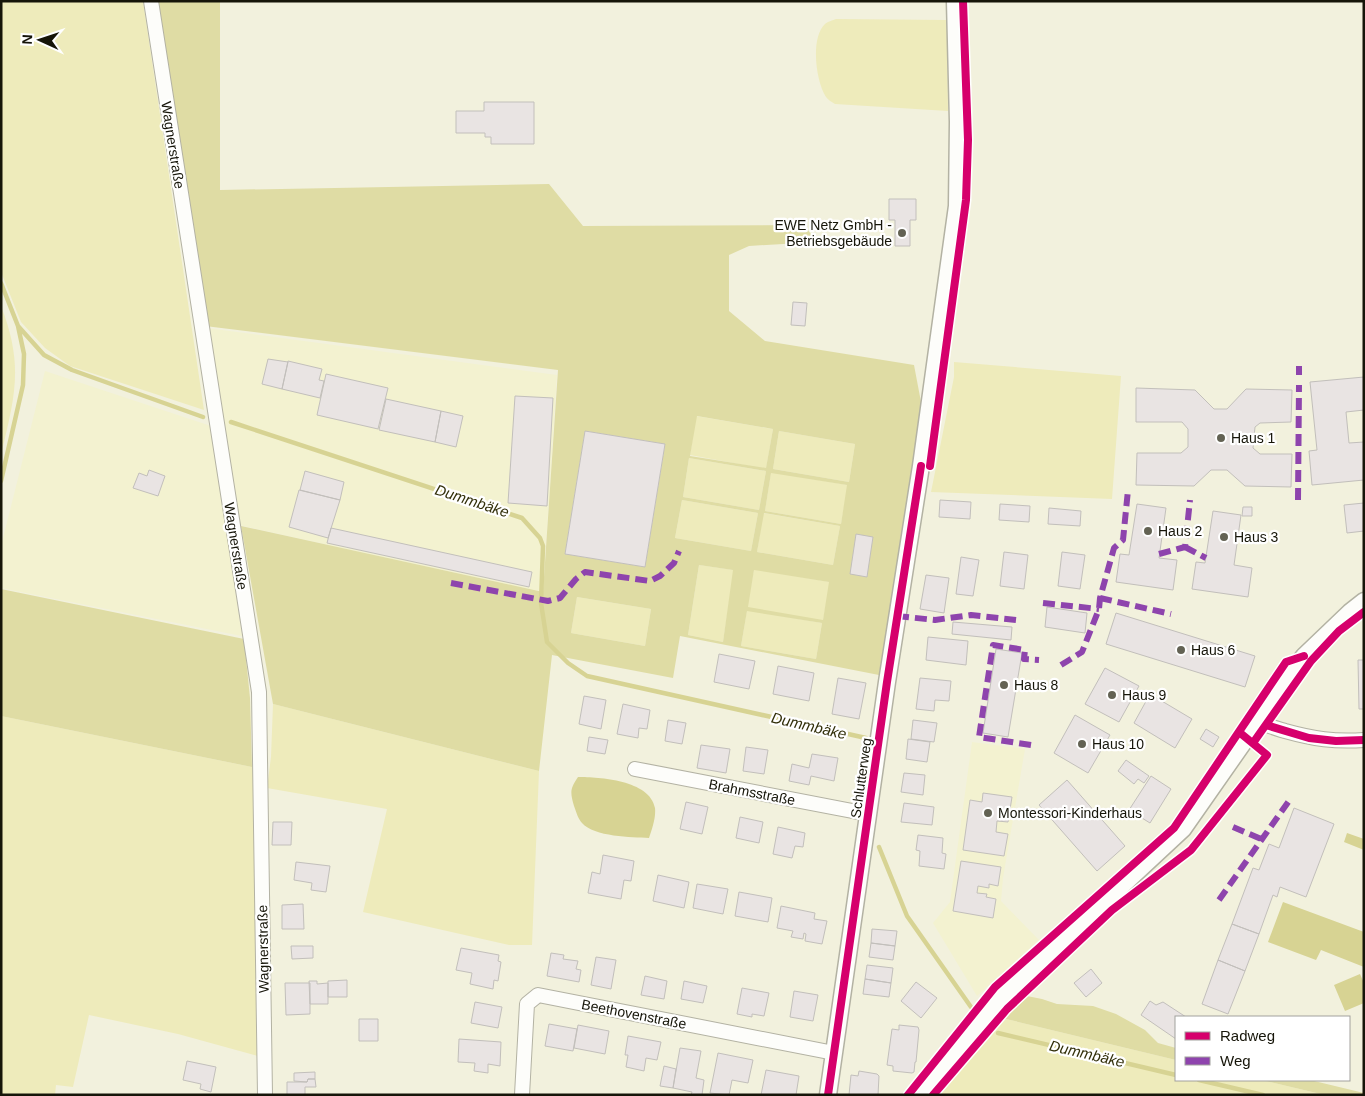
<svg xmlns="http://www.w3.org/2000/svg" width="1365" height="1096" viewBox="0 0 1365 1096" font-family="Helvetica,sans-serif">
  <style>
    .built { fill: #f3f2d0 }
    .green { fill: #eeebbb }
    .forest { fill: #dfdca4; fill-rule: evenodd }
    .water { fill: #d7d393 }
    .lines { fill: none; stroke-linecap: round; stroke-linejoin: round }
    .stream { stroke: #d7d393; stroke-width: 4.5 }
    .building { fill: #e9e4e3; stroke: #c2bfbb }
    .minor-casing { stroke: #b3b2a3; stroke-width: 16 }
    .tertiary-casing { stroke: #b3b2a3; stroke-width: 19 }
    .minor { stroke: #fdfdfa; stroke-width: 14 }
    .tertiary { stroke: #fdfdfa; stroke-width: 16 }
    .quiet { stroke: #8e44ad; stroke-width: 6; stroke-dasharray: 12 6; stroke-linecap: butt }
    .cycleway-casing { stroke: #fff; stroke-width: 11 }
    .cycleway { stroke: #d6006c; stroke-width: 8 }
    .poi-dot { fill: #636253; stroke: #fff; stroke-width: 2 }
    .labels { text-anchor: middle; stroke-width: 4.5; stroke-linejoin: round; paint-order: stroke }
    .street-label { font-size: 14px; fill: #161509; stroke: #fff }
    .poi-label { font-size: 14px; fill: #161509; stroke: #fff; text-anchor: start }
    .water-label { font-size: 15px; font-style: italic; fill: #322f0a; stroke: #fff }
  </style>
  <rect width="100%" height="100%" fill="#f2f1dd"/>
  <path class="built" d="M207,328L557,375L543,592L225,522L242,636L1,588V546L45,371L226,431Z
    M972,742L1025,749L1003,878L1001,901L1039,940L977,996L933,923L950,902Z"/>
  <path class="green" d="M1,1H143L204,410L70,366L45,348L21,322L1,272Z
    M836,19L947,20L948,111L835,104C832,102 828,100 826,97C816,82 810,38 825,24C827,22 833,20 836,19Z
    M1,306C24,365 15,396 1,455Z
    M954,362L1121,376L1112,499L931,492L954,377Z
    M696,416L773,429L766,469L690,455Z
    M779,431L855,444L849,482L773,469Z
    M689,458L766,471L759,510L683,497Z
    M771,472L848,485L841,524L765,511Z
    M682,500L758,513L751,551L675,538Z
    M763,513L840,526L833,565L757,552Z
    M699,565L734,570L723,642L688,635Z
    M754,569L830,582L823,621L747,608Z
    M577,597L651,609L645,646L571,633Z
    M747,610L822,623L816,659L741,646Z
    M273,704L539,771L532,945H509L363,912L387,809L267,788L271,757Z
    M1,716L252,767L256,786L258,1056L178,1034L89,1015L73,1087L56,1085L55,1095H1Z
    M1002,1018L1176,1060V1080H1261L1325,1095H939Z"/>
  <path class="forest" d="M156,1H220V190L549,184L583,226L804,225L817,242L749,246L729,255V311L765,341L914,365L921,402L909,491L879,675L680,636L673,678L552,655L539,771L273,704L241,526L543,592L558,370L205,326ZM697,416L773,429L766,468L690,456ZM585,431L665,444L645,567L565,554ZM779,431L855,444L849,482L773,469ZM689,458L766,471L759,510L683,497ZM771,473L847,485L841,524L765,511ZM682,500L758,513L751,551L675,538ZM764,513L840,526L833,565L757,552ZM699,565L733,570L723,642L688,635ZM754,570L829,582L823,620L748,607ZM577,597L651,609L645,646L571,633ZM747,611L822,623L816,659L741,646Z
    M1,589L244,639L250,698L252,767L1,716Z
    M1027,996L1042,999L1057,1004L1093,1006L1116,1014L1145,1030L1158,1043L1176,1048V1060L1002,1018Z
    M1261,1080H1310L1364,1093V1095H1325Z"/>
  <path class="water" d="M578,777C599,777 650,780 655,808C656,818 652,829 649,838C632,837 594,837 582,823C578,819 576,811 574,806C570,792 570,789 578,777Z
    M1347,833L1364,839V850L1344,842Z
    M1283,902L1364,932V967L1321,950L1316,960L1268,942Z
    M1360,974L1364,983V1003L1345,1011L1334,985Z"/>
  <g class="lines">
    <path class="stream" d="M1,283L18,326L44,355L72,370L203,417
      M231,422L522,518L540,538L543,546L541,603L547,642L568,663L587,676L866,738
      M1,481L23,385L24,354L18,326
      M879,847L907,916L971,1007
      M998,1033L1176,1075
      M1199,1080L1263,1095"/>
  </g>
  <path class="building" d="M484,102H534V144H491V137H485V133H456V111H484Z
    M889,199H916V220H910V246H895V220H889Z
    M793,302L807,303L805,326L791,325Z
    M268,359L288,362L282,389L262,384Z
    M288,361L322,369L319,380L324,381L320,398L282,389Z
    M326,374L388,388L378,429L317,415Z
    M1364,377V410L1346,412L1349,443L1364,442V480L1312,485L1309,451L1317,450L1310,382Z
    M1136,388L1195,390L1214,409H1227L1246,389L1292,390L1291,422L1260,423L1255,427L1253,448L1260,454H1292L1291,487L1245,486L1227,470H1211L1194,486L1136,485L1137,453H1181L1188,447V429L1182,422H1136Z
    M515,396L553,398L547,506L508,503Z
    M386,399L441,411L435,442L379,430Z
    M441,411L463,416L456,447L435,442Z
    M585,431L665,444L645,567L565,554Z
    M149,470L165,476L158,496L133,488L139,473L147,476Z
    M305,471L344,482L340,500L300,490Z
    M299,490L340,500L328,538L289,527Z
    M940,500L971,502L970,519L939,517Z
    M1364,503V531L1347,533L1344,505Z
    M1000,504L1030,506L1029,522L999,520Z
    M1137,504L1166,508L1159,558L1177,560L1173,590L1116,582L1120,554L1129,555Z
    M1243,507H1252V516H1242Z
    M1049,508L1081,511L1080,526L1048,524Z
    M1213,511L1241,515L1234,565L1252,568L1248,597L1192,589L1196,562L1205,563Z
    M331,528L532,572L529,587L327,543Z
    M856,534L873,537L867,577L850,574Z
    M1004,552L1028,555L1024,589L1000,586Z
    M1062,552L1085,555L1080,589L1058,586Z
    M961,557L979,560L973,596L956,594Z
    M926,575L949,578L944,613L920,609Z
    M1047,607L1087,613L1085,633L1045,627Z
    M1116,613L1255,656L1245,687L1106,644Z
    M953,622L1012,627L1011,640L952,634Z
    M928,637L968,641L966,665L926,660Z
    M996,649L1022,653L1008,737L983,733Z
    M719,654L755,661L749,689L714,682Z
    M1358,660H1364V709H1359Z
    M778,666L814,673L809,701L773,694Z
    M1105,668L1139,686L1119,722L1085,704Z
    M838,678L866,683L859,719L832,714Z
    M920,678L951,681L949,701L935,700L934,711L916,709Z
    M1150,694L1192,719L1175,748L1134,723Z
    M584,696L606,700L601,729L579,724Z
    M623,704L650,710L647,729L639,728L638,738L617,734Z
    M1075,715L1110,735L1088,773L1054,753Z
    M668,720L686,723L682,744L665,741Z
    M913,720L937,723L934,742L911,739Z
    M1206,729L1219,737L1213,747L1200,739Z
    M589,737L608,740L605,754L587,751Z
    M908,739L930,742L927,762L906,759Z
    M701,745L730,749L726,773L697,768Z
    M746,747L768,750L764,774L743,771Z
    M812,754L838,758L834,781L811,776L809,785L789,781L792,764L809,768Z
    M1126,760L1149,776L1144,783L1138,779L1134,784L1118,771Z
    M904,773L925,775L923,795L901,792Z
    M1151,776L1171,789L1150,823L1129,810Z
    M1067,780L1125,846L1097,871L1039,805Z
    M983,793L1012,797L1008,822L997,821L996,832L1008,834L1004,856L963,850L970,800L982,802Z
    M686,802L708,807L702,834L680,829Z
    M904,803L934,807L932,825L901,822Z
    M1294,808L1334,824L1306,897L1280,887L1277,897L1273,895L1259,934L1232,924L1253,868L1259,870L1269,844L1279,848Z
    M740,817L763,822L759,843L736,838Z
    M273,822H292L291,845H272Z
    M778,827L805,833L803,847L795,846L792,858L773,854Z
    M918,835L943,838L942,853L946,854L944,869L919,866L920,851L916,850Z
    M603,855L634,861L631,881L624,880L621,899L588,893L592,872L600,874Z
    M961,861L1001,867L998,886L989,884V888L978,886L977,893L987,894L986,897L996,899L993,918L953,911Z
    M296,862L330,866L326,892L311,890L312,883L294,880Z
    M658,875L689,882L684,908L653,901Z
    M697,884L728,889L723,914L693,908Z
    M739,892L772,898L768,922L735,916Z
    M303,904L304,929H282V905Z
    M781,906L815,913L814,919L827,921L822,944L805,941L806,934L804,933L803,939L791,937L793,931L777,928Z
    M1232,924L1259,934L1245,971L1218,960Z
    M872,929L897,931L895,946L871,943Z
    M871,943L895,946L893,960L869,957Z
    M291,946H313V958L292,959Z
    M461,948L499,955L498,961L501,962L498,981L494,980L493,989L470,984L472,973L456,970Z
    M551,953L564,955L563,959L578,961L576,969L581,970L579,982L547,976Z
    M596,957L616,960L611,989L591,985Z
    M1218,960L1245,971L1228,1014L1202,1004Z
    M867,965L893,968L891,983L865,979Z
    M1091,969L1102,983L1086,997L1074,983Z
    M645,976L667,981L664,999L641,995Z
    M865,979L891,983L889,997L863,994Z
    M347,980V997H328V981Z
    M309,981H317V984L328,983V1004H310Z
    M684,981L707,986L703,1003L681,999Z
    M916,982L937,998L921,1018L901,1001Z
    M285,983H310V1014L286,1015Z
    M742,988L769,993L764,1016L752,1014V1017L737,1014Z
    M794,991L818,995L813,1021L790,1017Z
    M1150,1001L1156,1005L1163,1002L1186,1017H1176V1039L1141,1015Z
    M475,1002L502,1007L498,1028L471,1023Z
    M359,1019H378V1041H359Z
    M549,1024L577,1029L573,1051L545,1046Z
    M578,1025L609,1031L605,1054L574,1048Z
    M899,1025L918,1027L919,1030L916,1062H915L914,1072L912,1073L893,1071V1066L887,1065L892,1029L899,1030Z
    M628,1036L661,1042L657,1060L646,1058L644,1071L626,1067L628,1055H625Z
    M459,1039L501,1042L500,1066L488,1064V1073L474,1071L475,1063L458,1062Z
    M680,1048L701,1051L696,1078L704,1080L702,1095H691L692,1092L673,1088Z
    M718,1053L753,1060L748,1083L732,1080L729,1095L710,1093Z
    M187,1061L216,1067L211,1092L200,1089L201,1084L183,1080Z
    M664,1066L676,1069L673,1088L660,1086Z
    M766,1070L799,1076L796,1095H761Z
    M859,1071L877,1074L879,1076L878,1095H849L851,1075L858,1076Z
    M315,1072V1079H308L307,1082L294,1081V1073Z
    M308,1079H315L316,1087H305V1095H287V1082H307Z"/>
  <g class="lines">
    <defs>
      <path id="minor" d="M151,1L259,692L265,1095
        M1259,721C1267,726 1275,728 1285,731C1314,739 1334,742 1364,740
        M635,769L868,814
        M522,1095L527,1004L538,995L834,1053"/>
      <path id="tertiary" d="M828,1095L887,682L921,466L957,206L958,122L955,1
        M918,1095L997,1002L1183,829L1304,656L1350,612L1364,601"/>
    </defs>
    <use href="#minor" class="minor-casing"/>
    <use href="#tertiary" class="tertiary-casing"/>
    <use href="#minor" class="minor"/>
    <use href="#tertiary" class="tertiary"/>
    <path class="quiet" d="M1299,375V366
      M1298,500L1299,385
      M1185,547L1206,558
      M1159,554L1185,547L1190,500
      M451,583L548,601L560,598L576,579L585,572L650,581L660,576L674,563L679,551
      M1100,598L1171,614
      M1043,603L1099,609
      M897,616L935,620L971,615L1016,620
      M1061,665L1082,652L1099,609L1100,598L1114,548L1123,540L1128,490
      M1031,745L979,737L993,645L1025,650L1024,659L1039,660
      M1233,827L1261,839
      M1219,900L1291,798"/>
    <defs>
      <path id="cycleway" d="M930,466L966,200L968,140L963,1
        M1266,725L1309,738L1336,741L1364,740
        M1253,743L1311,661L1339,631L1364,612
        M828,1095L887,682L921,466
        M908,1095L995,987L1174,828L1286,662L1304,656
        M933,1095L1007,1009L1112,910L1191,850L1267,755L1239,732"/>
    </defs>
    <use href="#cycleway" class="cycleway-casing"/>
    <use href="#cycleway" class="cycleway"/>
  </g>
  <g class="poi-dot">
    <circle cx="902" cy="233" r="5"/>
    <circle cx="1221" cy="438" r="5"/>
    <circle cx="1148" cy="531" r="5"/>
    <circle cx="1224" cy="537" r="5"/>
    <circle cx="1181" cy="650" r="5"/>
    <circle cx="1004" cy="685" r="5"/>
    <circle cx="1112" cy="695" r="5"/>
    <circle cx="1082" cy="744" r="5"/>
    <circle cx="988" cy="813" r="5"/>
  </g>
  <g class="labels">
    <g class="street-label">
      <text transform="translate(173 145) rotate(81)" y="5">Wagnerstraße</text>
      <text transform="translate(236 546) rotate(81)" y="5">Wagnerstraße</text>
      <text transform="translate(861 778) rotate(-82)" y="5">Schlutterweg</text>
      <text transform="translate(752 792) rotate(11)" y="5">Brahmsstraße</text>
      <text transform="translate(263 949) rotate(-91)" y="5">Wagnerstraße</text>
      <text transform="translate(634 1014) rotate(11)" y="5">Beethovenstraße</text>
    </g>
    <g class="poi-label">
      <text x="892" y="230" text-anchor="end">EWE Netz GmbH -<tspan x="892" dy="16">Betriebsgebäude</tspan></text>
      <text x="1231" y="443">Haus 1</text>
      <text x="1158" y="536">Haus 2</text>
      <text x="1234" y="542">Haus 3</text>
      <text x="1191" y="655">Haus 6</text>
      <text x="1014" y="690">Haus 8</text>
      <text x="1122" y="700">Haus 9</text>
      <text x="1092" y="749">Haus 10</text>
      <text x="998" y="818">Montessori-Kinderhaus</text>
    </g>
    <g class="water-label">
      <text transform="translate(472 501) rotate(18)" y="5">Dummbäke</text>
      <text transform="translate(809 726) rotate(13)" y="5">Dummbäke</text>
      <text transform="translate(1087 1054) rotate(13)" y="5">Dummbäke</text>
    </g>
  </g>
  <rect width="1365" height="1096" fill="none" stroke="#161509" stroke-width="5"/>
  <rect x="1175" y="1016" width="175" height="65" fill="#ffffff" stroke="#a2a19d"/>
  <rect x="1185" y="1032" width="25" height="8" fill="#d6006c" stroke="#a2a19d"/>
  <text x="1220" y="1041" font-size="15" fill="#161509">Radweg</text>
  <rect x="1185" y="1057" width="25" height="8" fill="#8e44ad" stroke="#a2a19d"/>
  <text x="1220" y="1066" font-size="15" fill="#161509">Weg</text>
  <g transform="translate(40 40) rotate(273)" stroke="#ffffff" stroke-width="4" paint-order="stroke">
  <path d="M0-4L9 19L0 12L-9 19Z" fill="#161509"/>
  <text y="-8" font-size="14" font-weight="bold" text-anchor="middle" fill="#161509">N</text>
  </g>
</svg>
